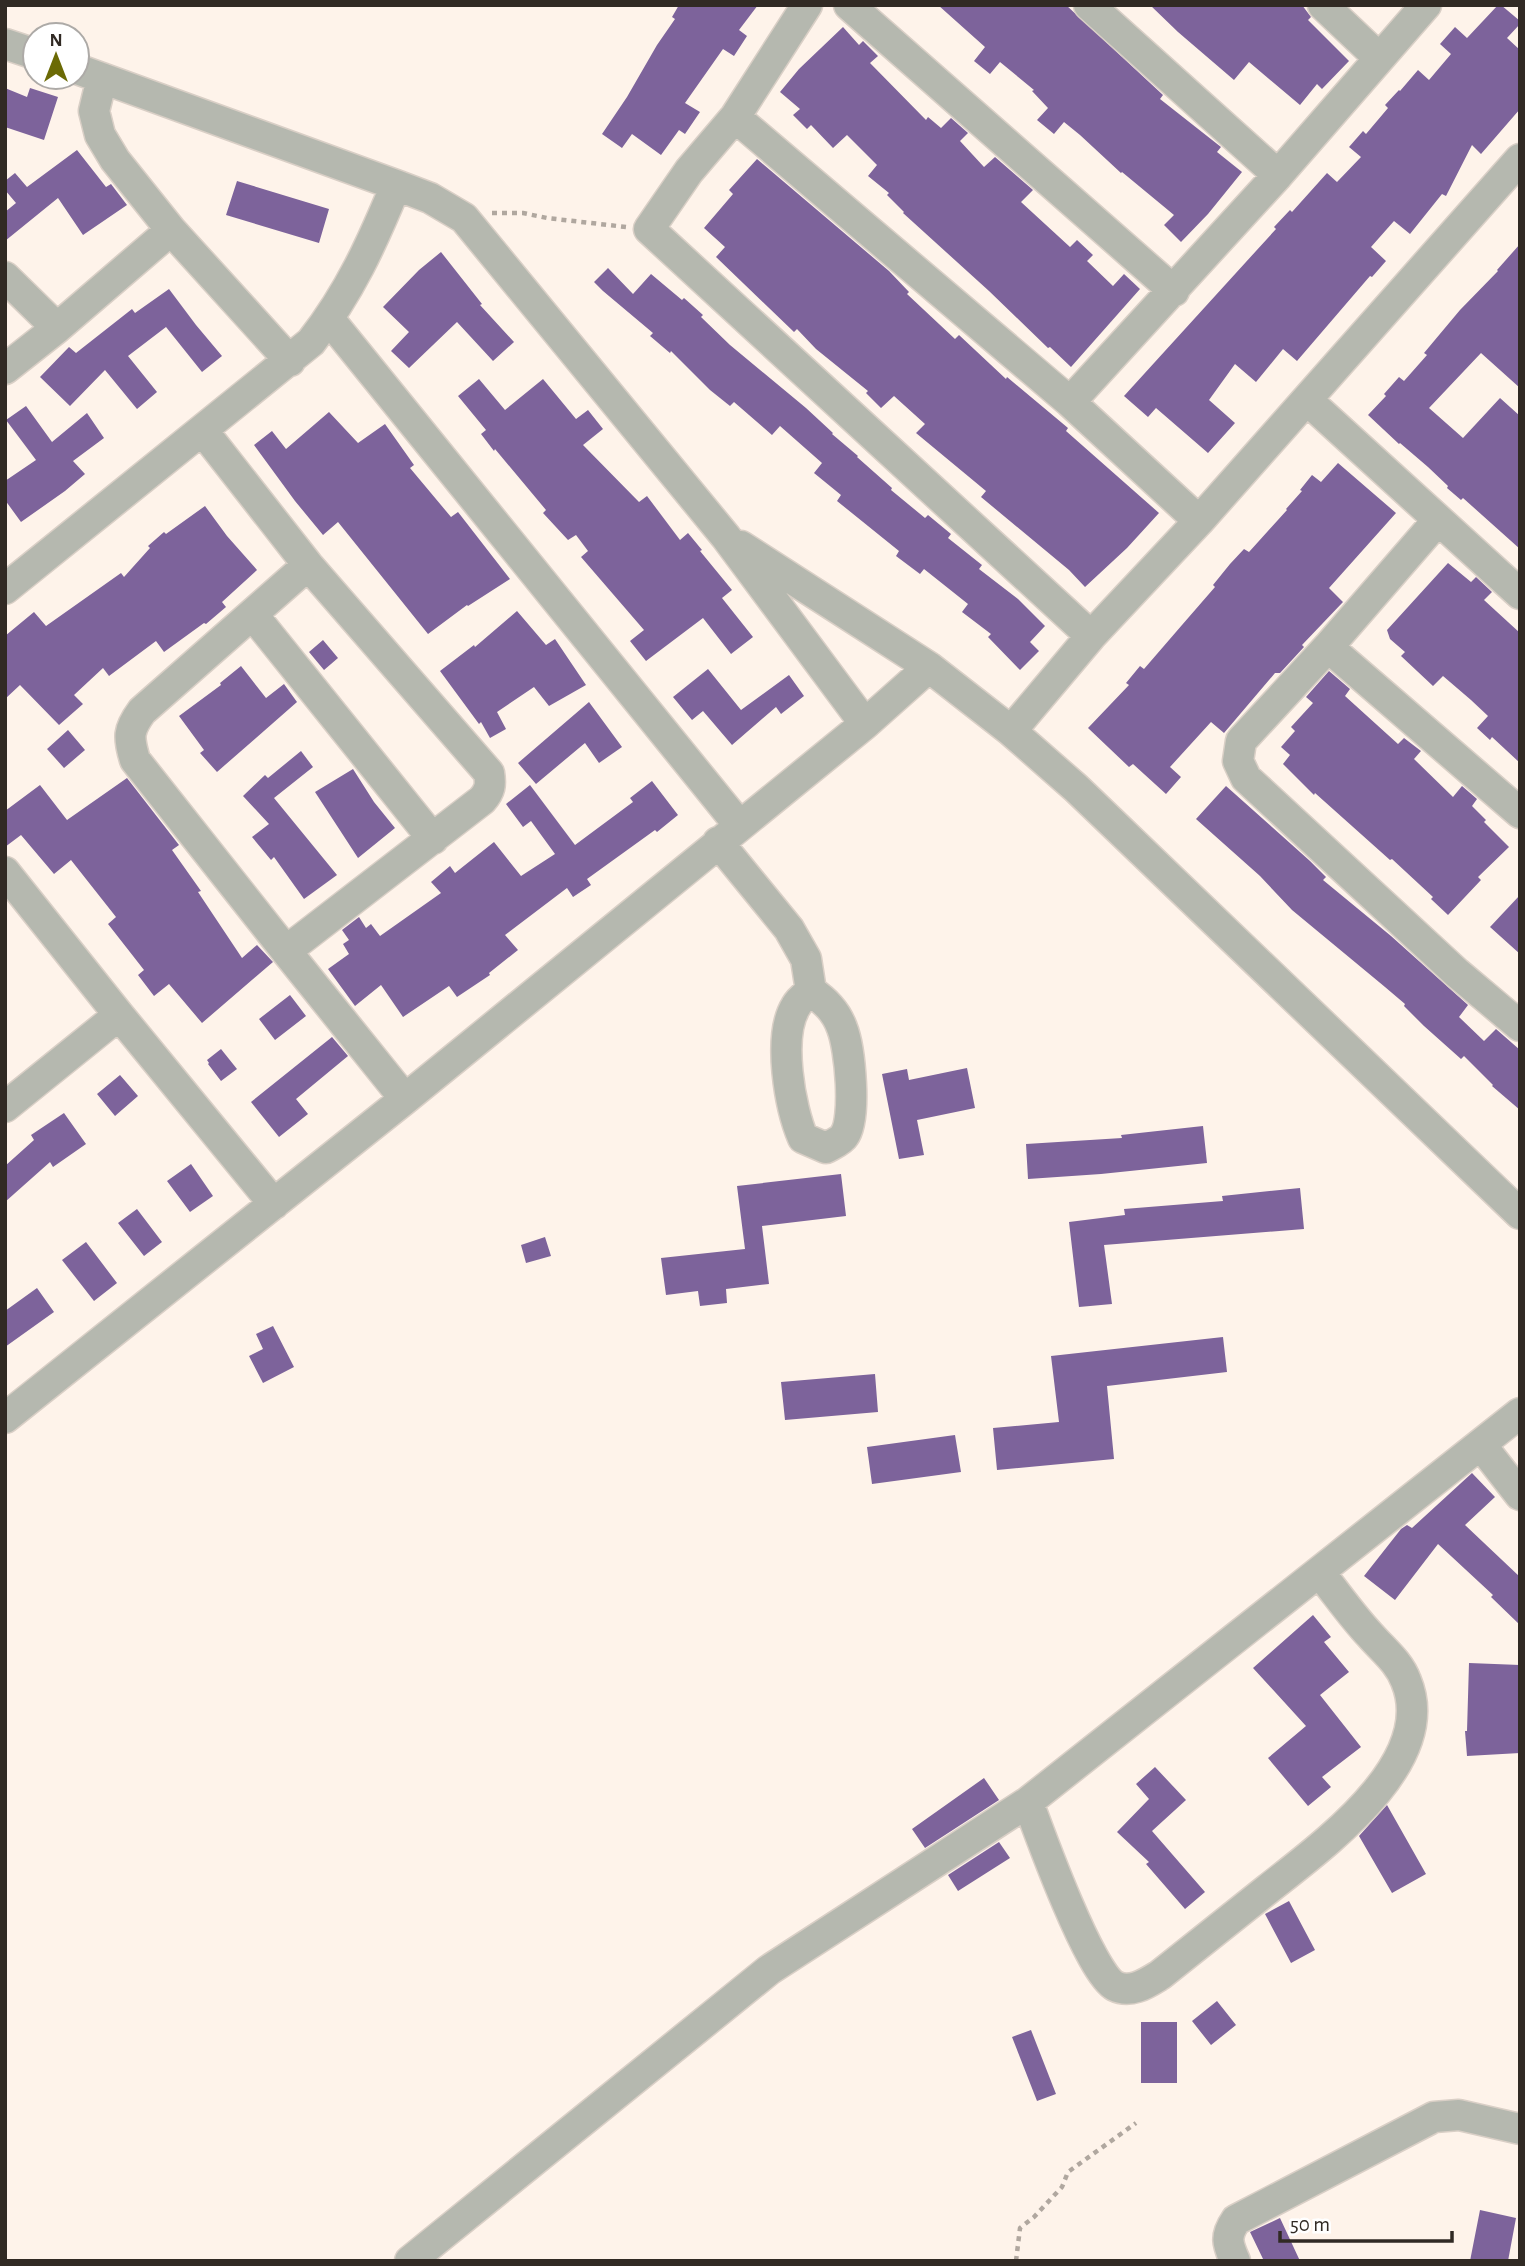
<svg xmlns="http://www.w3.org/2000/svg" width="1525" height="2266" viewBox="0 0 1525 2266" font-family="'Alegreya Sans',sans-serif">
  <style>
    .building { fill: #7d639b }
    .lines { fill: none; stroke-linecap: round; stroke-linejoin: round }
    .minor-casing { stroke: #d9cfc6; stroke-width: 33 }
    .path { stroke: #b0a79f; stroke-width: 4.5; stroke-dasharray: 5 5; stroke-linecap: butt }
    .minor { stroke: #b5b8af; stroke-width: 30 }
  </style>
  <rect width="100%" height="100%" fill="#fef3ea"/>
  <path class="building" d="M679,5H758L739,30L747,36L734,56L723,49L685,103L700,112L685,134L679,130L661,155L632,134L622,148L602,134L627,97L657,45L675,19L672,17Z
    M938,5H1066L1163,95L1160,99L1221,147L1217,152L1242,172L1208,214L1181,242L1164,225L1174,215L1122,172L1121,173L1080,135L1064,122L1054,134L1037,120L1048,108L1032,91L1034,90L1000,62L990,74L974,61L985,47Z
    M1150,5H1302L1311,17L1308,20L1349,61L1322,89L1317,84L1300,105L1249,62L1234,80L1178,32Z
    M1498,5H1501L1520,21V24L1507,38L1520,50V109L1481,154L1472,145L1446,196L1442,194L1410,234L1394,221L1371,247L1386,261L1372,277L1370,276L1297,361L1283,349L1256,382L1235,364L1209,400L1235,423L1208,453L1156,408L1148,417L1124,396L1276,229L1274,227L1290,210L1292,212L1327,173L1337,182L1361,157L1349,147L1363,131L1366,134L1388,108L1385,105L1399,90L1400,91L1418,70L1429,80L1451,54L1440,44L1455,27L1467,38Z
    M843,27L859,45L863,41L878,56L870,63L926,120L928,117L941,128L951,118L968,133L960,141L984,167L995,157L1033,190L1021,202L1070,247L1077,240L1093,255L1087,261L1113,286L1124,274L1140,289L1071,367L1050,347L1048,348L989,291L903,213L904,212L887,195L889,193L868,176L877,165L847,135L833,148L811,125L807,129L793,115L800,109L780,92L799,69Z
    M5,88L27,97L30,88L58,97L44,140L5,127Z
    M77,150L106,187L111,184L127,205L83,235L58,198L5,241V212L16,203L5,190V181L15,173L27,187Z
    M757,159L889,271L909,292L907,294L955,339L959,335L1006,379L1007,377L1068,428L1066,431L1159,513L1127,548L1085,587L1069,570L981,497L986,491L916,433L925,424L894,396L881,408L866,393L868,391L816,349L797,329L794,332L716,257L725,247L704,228L733,194L729,190Z
    M237,181L329,209L319,243L226,215Z
    M1520,244V388L1481,353L1429,408L1463,438L1500,398L1520,416V549L1463,498L1461,500L1447,488L1448,486L1428,467L1400,443L1399,444L1368,415L1386,396L1384,394L1399,377L1404,381L1427,355L1424,353L1460,310L1498,271L1497,270Z
    M441,252L482,304L480,305L514,342L493,361L457,322L409,368L391,351L409,332L383,307L419,270Z
    M608,268L633,294L651,274L682,300L684,298L703,315L701,317L730,345L806,408L833,433L832,434L858,456L857,457L892,488L891,490L925,518L928,515L951,534L948,538L982,565L979,569L1018,599L1045,626L1030,642L1039,651L1020,670L988,637L991,634L962,612L968,604L924,569L920,574L896,556L899,551L837,501L841,495L814,473L822,463L780,426L772,435L734,402L730,406L710,390L671,351L670,353L650,336L653,333L603,291L594,282Z
    M169,289L196,325L222,356L202,372L166,327L128,356L157,392L137,409L105,370L70,406L40,377L69,347L76,353L132,309L135,313Z
    M479,379L505,410L543,379L576,419L588,410L603,429L583,445L639,502L647,496L680,540L688,533L702,550L700,551L732,590L722,598L753,637L731,654L703,618L646,661L630,641L644,630L581,557L588,551L576,535L568,540L543,513L546,510L495,449L494,451L481,434L486,430L458,396Z
    M26,406L52,442L87,413L104,438L73,461L85,474L65,491L21,522L5,500V481L36,460L6,420Z
    M329,412L358,443L385,424L414,465L410,468L451,517L458,512L510,579L468,606L467,605L428,634L338,522L323,535L295,501L254,445L272,431L286,449Z
    M1338,463L1396,513L1329,588L1343,602L1302,645L1304,647L1280,673H1275L1224,733L1211,722L1170,767L1181,777L1166,794L1133,764L1129,767L1088,728L1129,685L1126,683L1140,666L1144,669L1182,625L1215,587L1213,585L1230,564L1244,549L1249,552L1287,510L1286,509L1302,491L1300,490L1312,475L1321,482Z
    M205,506L227,536L257,570L222,602L226,607L206,624L204,623L164,652L156,641L109,676L103,668L74,695L83,704L59,725L20,685L5,699V636L34,612L46,626L121,573L124,577L150,548L148,546L164,532L166,534Z
    M1448,563L1471,582L1476,577L1492,592L1484,600L1520,633V763L1492,737L1490,740L1477,728L1488,716L1471,700L1443,676L1433,686L1401,656L1405,652L1390,639L1387,630Z
    M517,611L546,645L555,639L586,685L549,706L534,687L497,712L506,729L490,738L481,722L479,724L440,671L474,645L475,647Z
    M323,640L338,658L324,670L309,652Z
    M241,666L266,698L284,684L297,702L217,772L200,753L204,750L179,716L221,685L220,683Z
    M708,669L741,710L789,675L804,696L781,714L776,707L732,745L703,711L692,720L673,697Z
    M1329,671L1350,689L1345,696L1398,744L1404,738L1421,751L1414,759L1453,797L1462,786L1477,799L1472,806L1486,820L1484,822L1509,847L1478,877L1481,880L1448,915L1431,899L1433,897L1392,859L1390,860L1315,793L1314,795L1283,764L1290,755L1281,747L1295,731L1291,727L1313,703L1306,697Z
    M589,702L622,747L599,763L585,743L536,784L518,763Z
    M68,730L85,750L64,768L47,749Z
    M301,751L313,767L274,798L337,875L304,899L274,857L271,860L252,837L269,824L243,796L265,775L268,778Z
    M353,769L374,802L395,828L358,858L315,792Z
    M127,778L179,845L172,850L201,891L198,892L242,958L257,945L273,962L202,1023L169,984L154,996L138,975L144,970L108,924L116,917L71,860L54,874L21,835L5,847V811L40,785L67,820Z
    M652,781L678,815L657,832L655,830L587,879L591,885L573,897L567,888L505,935L518,950L489,973L490,975L457,997L449,986L403,1017L381,985L355,1006L328,969L349,954L343,944L349,940L342,930L359,917L366,928L371,924L380,936L441,893L431,882L450,866L455,873L494,842L521,876L555,854L531,821L523,827L506,804L530,785L575,845L633,802L630,798Z
    M1226,786L1310,861L1326,877L1323,880L1391,936L1468,1005L1459,1017L1484,1041L1496,1029L1520,1050V1110L1492,1086L1493,1085L1464,1056L1461,1059L1424,1026L1404,1006L1405,1004L1385,987L1292,910L1260,876L1196,819Z
    M1520,895V954L1490,927Z
    M290,995L306,1016L275,1040L259,1019Z
    M332,1037L348,1056L296,1099L308,1114L279,1137L251,1102Z
    M221,1049L237,1069L221,1081L208,1064L209,1063L207,1060Z
    M967,1068L975,1108L917,1120L924,1155L899,1159L882,1074L907,1069L909,1080Z
    M120,1075L138,1096L115,1116L97,1094Z
    M64,1113L86,1144L53,1167L50,1162L5,1202V1166L34,1140L31,1135Z
    M1203,1126L1207,1163L1101,1174L1028,1179L1026,1144L1122,1138L1121,1135Z
    M191,1164L213,1196L190,1212L167,1181Z
    M841,1174L846,1216L762,1226L769,1284L726,1289L727,1303L700,1306L698,1291L666,1295L661,1258L745,1249L737,1186Z
    M1300,1188L1304,1229L1104,1245L1112,1304L1079,1307L1069,1222L1125,1215L1124,1209L1223,1201L1222,1196Z
    M137,1209L162,1242L144,1256L118,1223Z
    M545,1237L551,1256L526,1263L521,1245Z
    M86,1242L117,1283L94,1301L62,1260Z
    M37,1288L54,1312L5,1347V1311Z
    M273,1326L294,1367L263,1383L249,1356L263,1349L256,1334Z
    M1223,1337L1227,1372L1107,1386L1114,1459L997,1470L993,1428L1059,1422L1051,1356Z
    M875,1374L878,1412L785,1420L781,1382Z
    M955,1435L961,1472L872,1484L867,1447Z
    M1472,1473L1495,1497L1465,1525L1520,1577V1625L1491,1597L1493,1595L1438,1544L1395,1600L1364,1576L1401,1529L1407,1525L1412,1528Z
    M1313,1615L1331,1637L1324,1642L1349,1672L1320,1695L1361,1747L1322,1777L1331,1787L1308,1806L1268,1758L1306,1726L1253,1668Z
    M1469,1663L1520,1665V1753L1467,1756L1465,1731H1467Z
    M1155,1767L1186,1800L1152,1831L1205,1892L1185,1909L1146,1864L1149,1862L1117,1832L1149,1799L1136,1784Z
    M984,1778L999,1800L925,1848L912,1829Z
    M1387,1805L1426,1874L1392,1893L1359,1836Z
    M999,1842L1010,1858L958,1891L948,1875Z
    M1289,1901L1315,1950L1291,1963L1265,1914Z
    M1217,2001L1236,2025L1211,2045L1192,2021Z
    M1141,2022H1177V2083H1141Z
    M1031,2030L1056,2094L1037,2101L1012,2037Z
    M1480,2210L1516,2218L1508,2261H1470Z
    M1280,2218L1300,2261H1264L1250,2232Z"/>
  <g class="lines">
    <defs>
      <path id="minor" d="M807,5L735,117L689,171L649,229L1091,636
        M849,5L1174,291
        M1089,5L1278,175
        M1323,5L1379,58
        M5,44L35,54
        M77,69L396,185L430,198L464,218L726,537L865,724
        M102,78L94,111L100,135L115,160L171,230L290,361
        M735,117L1070,402L1199,521
        M5,277L57,328
        M329,319L739,825
        M5,369L57,328L171,230
        M1307,400L1520,594
        M1070,402L1278,175L1426,5
        M203,431L308,565L489,773C491,785 490,791 482,800L286,951
        M1438,520L1328,647L1241,741L1238,761L1246,778L1457,973L1520,1026
        M741,546L929,667L1011,731L1076,788L1520,1214
        M308,565L142,711C128,730 128,737 135,760L286,951L405,1099
        M5,589L311,342C350,292 372,243 396,185
        M253,615L433,839
        M1328,647L1520,813
        M1011,731L1091,636L1199,521L1520,159
        M718,842L789,929L806,959L811,991C825,1001 836,1011 842,1028C850,1048 857,1119 844,1136C841,1141 831,1145 826,1148L803,1138C790,1108 777,1036 796,1006C799,1000 806,995 811,991
        M5,872L119,1015L274,1204
        M5,1107L119,1015
        M5,1418L405,1099L865,724L929,667
        M1481,1445L1520,1495
        M1028,1802C1040,1835 1090,1973 1115,1986C1131,1994 1147,1983 1160,1975C1196,1946 1232,1918 1268,1889C1322,1846 1440,1762 1406,1681C1399,1662 1383,1650 1370,1635C1352,1616 1337,1594 1320,1573
        M410,2261L769,1970L1028,1802L1520,1413
        M1235,2261C1227,2243 1225,2236 1236,2220L1434,2117L1459,2115L1520,2129"/>
    </defs>
    <use href="#minor" class="minor-casing"/>
    <path class="path" d="M492,213H523L547,218L626,227
      M1016,2261L1020,2228L1034,2217L1062,2187L1068,2172L1136,2123"/>
    <use href="#minor" class="minor"/>
  </g>
  <rect width="1525" height="2266" fill="none" stroke="#312a24" stroke-width="14"/>
  <g transform="translate(56 56)"><circle r="33" fill="#ffffff" stroke="#adaaa7" stroke-width="2"/>
  <path d="M0-5L12 26L0 18L-12 26Z" fill="#6b6a05"/>
  <text y="-10" font-size="19" font-weight="bold" text-anchor="middle" fill="#312a24">N</text>
  </g>
  <path d="M1280 2231v10h172v-10" fill="none" stroke="#312a24" stroke-width="3.5"/>
  <text x="1290" y="2231" font-size="21" fill="#312a24" stroke="#ffffff" stroke-width="5" paint-order="stroke">50 m</text>
</svg>
